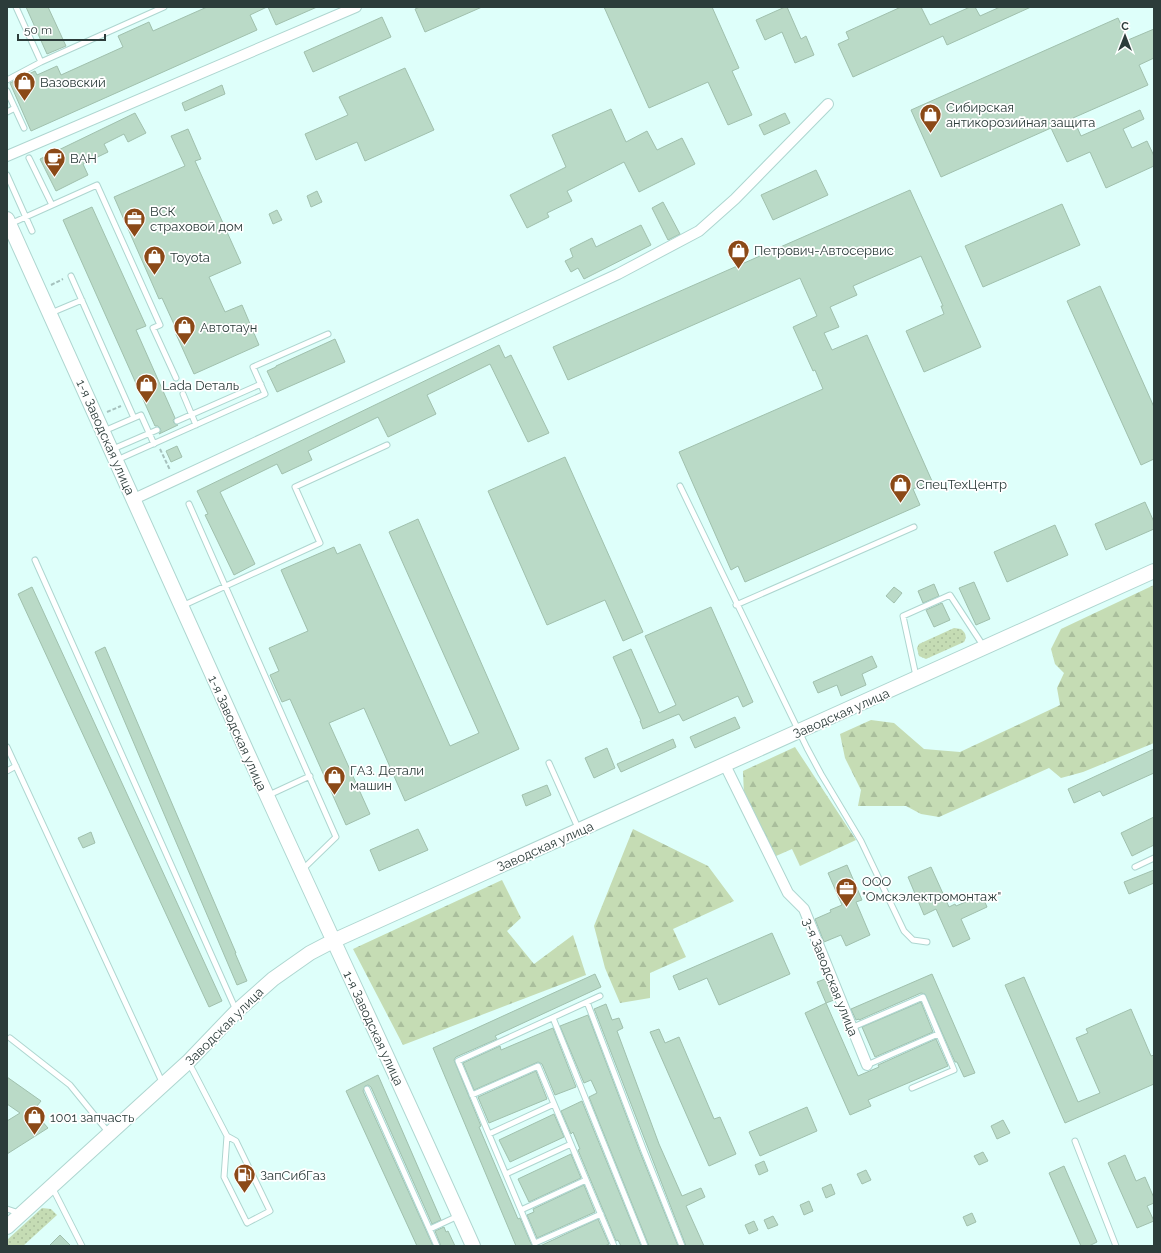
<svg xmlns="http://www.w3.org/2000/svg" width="1161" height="1253" viewBox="0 0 1161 1253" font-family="Raleway,sans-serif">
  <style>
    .grass { fill: url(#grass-dots) }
    .forest { fill: url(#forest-firs) }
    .building { fill: #badac7; stroke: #a0c0ad }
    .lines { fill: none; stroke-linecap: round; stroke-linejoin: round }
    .service-casing { stroke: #aed6d0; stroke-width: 7 }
    .minor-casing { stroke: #aed6d0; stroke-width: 12 }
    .secondary-casing { stroke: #aed6d0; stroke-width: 16 }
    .path { stroke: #a5c1bd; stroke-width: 2; stroke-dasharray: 4 2; stroke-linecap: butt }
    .service { stroke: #fff; stroke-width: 5 }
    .minor { stroke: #fff; stroke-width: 10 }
    .secondary { stroke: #fff; stroke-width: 14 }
    .labels { text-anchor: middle; stroke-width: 3.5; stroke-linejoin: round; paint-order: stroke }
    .poi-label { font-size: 13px; fill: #2c3c3a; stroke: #fff; text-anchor: start }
    .street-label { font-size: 13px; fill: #2c3c3a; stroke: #fff }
  </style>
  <defs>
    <pattern id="grass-dots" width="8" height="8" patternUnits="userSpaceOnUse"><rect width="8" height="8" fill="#c5dcb4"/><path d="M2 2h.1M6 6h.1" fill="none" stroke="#a9be9c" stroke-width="1.8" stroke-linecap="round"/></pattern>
    <pattern id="forest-firs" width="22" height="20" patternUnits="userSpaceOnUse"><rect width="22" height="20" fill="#c5dcb4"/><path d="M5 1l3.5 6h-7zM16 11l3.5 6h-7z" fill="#a9be9c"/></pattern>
  </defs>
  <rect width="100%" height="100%" fill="#defffa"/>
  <path class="grass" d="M954,628L961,629C966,633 967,637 964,642L926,659L919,656L917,648L919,644Z
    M42,1208L51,1209L57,1215L23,1246H7V1240Z"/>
  <path class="forest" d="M1154,585V743L1083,772L1061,778L1049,768L939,817L921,814L906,806H858L861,790L845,758L840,734L871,720L894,723L924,749L960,752L1060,705L1057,688L1064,673L1055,664L1051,649L1061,629Z
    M795,747L856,840L800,866L792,849L776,856L744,796L743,771Z
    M633,829L708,866L734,901L673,929L686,957L650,973V998L620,1003L605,968L594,926Z
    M502,880L521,918L507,931L534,964L573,935L586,975L403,1045L353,949Z"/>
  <path class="building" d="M26,7H48L66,46L47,54Z
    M207,7H267L250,15L257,30L31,131L10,83L35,71L37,75L57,66L61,75L123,47L118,36L149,22L153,31Z
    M268,7H317L276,25Z
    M420,7H482L425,32L415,9Z
    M604,7H712L739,68L732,71L752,115L728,125L708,82L649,108Z
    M785,7H787L801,39L806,36L814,55L795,63L782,32L765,40L756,20Z
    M901,7H921L930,25L970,7H975L980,16L1000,7H1031L947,45L943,36L853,77L838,44L849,39L846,32Z
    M382,17L391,37L313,72L304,52Z
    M1118,18L1128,40L1154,29V58L1139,65L1148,85L1073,118L1081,136L1140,110L1144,119L1123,129L1132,148L1147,141L1154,156V166L1106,188L1090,152L1067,162L1051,128L941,177L911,110Z
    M405,68L434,130L365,161L357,142L316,160L305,134L348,115L339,97Z
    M222,85L225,94L185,111L182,103Z
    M611,109L626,142L647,131L657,150L682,138L695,164L639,192L624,162L567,191L572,201L547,213L549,217L527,228L510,195L566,167L552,135Z
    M135,113L146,133L128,142L124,134L104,144L108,152L83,164L88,175L56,191L40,159Z
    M785,113L790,123L764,135L759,125Z
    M188,129L201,159L195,161L241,263L209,277L225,312L242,305L259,345L194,374L176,334L178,333L162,298L159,299L114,197L185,166L171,136Z
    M816,170L828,195L773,220L761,195Z
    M910,190L981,347L924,372L906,331L944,314L941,306H943L921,256L853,286L857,295L830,307L839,327L824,333L832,350L867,335L932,481L913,489L920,505L745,582L738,566L731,570L679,452L823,389L815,370L813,371L793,327L817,316L800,278L568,380L553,347Z
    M317,191L322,202L311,207L307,196Z
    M663,202L680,234L668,240L652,208Z
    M1062,204L1080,245L983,287L965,246Z
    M92,207L146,326L136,330L175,418L173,420L174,423L178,425L159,434L161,431L160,428L158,426H155L63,220Z
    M277,210L282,220L273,224L269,214Z
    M641,225L651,245L584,279L578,268L571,272L565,261L573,257L570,249L592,238L596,247Z
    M1100,286L1154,407V459L1141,465L1067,301Z
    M335,339L345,362L277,392L267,371L276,367V366Z
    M499,345L505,358L511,355L549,433L528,442L490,364L427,395L436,414L388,437L378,417L308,451L312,460L282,474L277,464L220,492L255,564L234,575L205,515L208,514L197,491Z
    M177,446L182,457L171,462L166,451Z
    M565,457L643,632L623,641L605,600L547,625L488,491Z
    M1145,502L1154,522V529L1106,550L1095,524Z
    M418,519L519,749L405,801L364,708L329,723L370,814L346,825L290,699L282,702L270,675L279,671L269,648L308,631L281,570L334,547L337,554L360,544L450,746L479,733L389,532Z
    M1055,525L1068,555L1007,582L994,552Z
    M974,582L990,619L976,625L959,588Z
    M934,584L939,596L923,603L918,591Z
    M32,587L222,1001L209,1007L18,594Z
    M894,587L902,593L894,603L886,596Z
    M942,603L950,620L934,627L926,610Z
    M711,607L753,702L743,707L738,696L683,721L679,714L643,729L640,721H641L613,657L631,649L659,713L676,705L645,636Z
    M105,647L236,953H235L247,981L237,985L95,652Z
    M872,656L877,667L862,674L866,685L841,696L837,685L818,693L813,682Z
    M735,717L740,728L695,748L690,737Z
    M673,739L676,747L621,772L617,764Z
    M607,748L615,768L594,778L585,758Z
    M1154,749V773L1103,796L1100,791L1074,803L1068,789Z
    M547,785L551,795L526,806L522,795Z
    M1154,817V845L1132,856L1121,833Z
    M418,829L428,850L379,871L370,850Z
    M91,832L95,843L83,848L78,838Z
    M847,865L862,900L856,902L870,935L846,946L841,935L824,942L815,919L831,912L830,910L842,905L828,873Z
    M931,867L949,907L955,904L956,906L982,895L987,907L961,919L970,939L953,947L936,909L924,915L908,877Z
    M1154,870V883L1129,894L1124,882Z
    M772,933L790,974L719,1005L707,978L679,990L673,976Z
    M595,974L601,987L495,1036L497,1039L456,1057L454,1060L481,1126L479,1127L518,1219L520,1218L532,1246H516L433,1048Z
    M932,974L975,1073L964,1077L957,1062H955L925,994L921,993L859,1020V1019L856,1020L851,1009Z
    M1024,977L1078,1102L1100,1093L1076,1038L1088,1033L1086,1029L1131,1009L1151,1056L1154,1055V1084L1065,1123L1005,985Z
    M825,979L834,1000L826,1003L817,982Z
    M921,1002L933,1032L875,1057L862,1027Z
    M826,1003L858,1076L879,1067L878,1065L936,1039L948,1066L868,1100L871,1106L850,1115L805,1013Z
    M606,1004L612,1020L619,1018L623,1028L617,1031L659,1144L682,1196L701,1188L705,1197L686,1206L704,1246H686L595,1011L594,1009Z
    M588,1015L640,1152L678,1246H649L589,1097L597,1093L591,1080L584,1083L560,1026Z
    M553,1028L576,1087L555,1095L542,1064L538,1062L474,1090L463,1063L500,1046L501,1050Z
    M659,1029L665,1043L679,1037L714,1119L720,1117L736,1154L709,1166L650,1032Z
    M536,1071L547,1099L489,1123L478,1097Z
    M378,1075L441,1220L432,1224L371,1087L368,1085L365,1086L363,1091L433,1246H417L346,1091Z
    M7,1077L41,1101L33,1111L48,1128L7,1154V1121L20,1113L7,1104Z
    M582,1101L641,1246H621L618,1240L616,1241L578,1150L580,1149L573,1132L571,1134L561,1111Z
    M807,1107L817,1131L760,1156L749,1132Z
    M554,1114L564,1137L510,1162L499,1140Z
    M1003,1120L1010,1133L997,1139L991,1126Z
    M983,1152L988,1161L979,1165L974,1156Z
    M571,1154L581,1178L529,1202L518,1179Z
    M1125,1155L1136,1181L1145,1177L1154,1198V1203L1147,1206L1154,1221L1137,1228L1108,1163Z
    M764,1161L768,1171L759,1175L755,1165Z
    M1064,1166L1097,1242L1089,1246H1081L1049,1173Z
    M866,1170L871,1180L862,1184L857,1174Z
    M831,1184L835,1194L826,1198L822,1188Z
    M584,1185L595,1212L537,1238L527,1215L534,1212L533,1209Z
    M809,1201L813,1211L804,1215L800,1205Z
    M972,1213L976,1222L967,1226L963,1217Z
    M773,1216L778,1225L768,1229L764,1220Z
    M598,1219L609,1244L605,1246H540Z
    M754,1221L758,1230L749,1234L745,1225Z
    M444,1227L446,1232L448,1231L455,1246H441L435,1231Z
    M60,1235L71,1246H49Z"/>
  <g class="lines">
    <defs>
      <path id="service" d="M16,7L41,62
        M7,80L41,62L164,7
        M7,91L24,128
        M7,112L15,108
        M29,158L52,205
        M7,175L32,231
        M10,224L97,185L160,325L153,328L176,378
        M71,276L134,418L104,431
        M51,313L82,300
        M183,394L196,425
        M134,418L141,415L154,444
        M177,421L261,384
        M113,449L157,430
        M117,460L265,394L253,367L328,334
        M680,486L807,748L821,774L861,841L904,931L913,940L927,942
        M189,504L336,837L303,869
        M35,560L236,1010
        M736,605L914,527
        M182,606L320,543L295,487L387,445
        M916,676L903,616L950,595L984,647
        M7,747L163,1084
        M549,763L579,830
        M7,771L16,766
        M269,795L310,776
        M1135,867L1154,858
        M587,1002L644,1151L682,1246
        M553,1018L645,1246
        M851,1028L923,997L954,1070L912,1088
        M10,1038L70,1085L109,1133
        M189,1063L227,1136L224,1177L247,1223L270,1211L236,1141L227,1136
        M867,1065L938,1034
        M367,1089L437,1246
        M472,1095L538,1066L614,1246
        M489,1134L554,1104
        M1075,1141L1116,1246
        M506,1174L571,1144
        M52,1187L82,1246
        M7,1209L19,1213
        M521,1210L586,1180
        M430,1229L458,1216
        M535,1243L601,1214
        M536,1246L458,1061L600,996"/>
      <path id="minor" d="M7,156L356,7
        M134,499L618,274L699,231L735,199L828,104
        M725,765L788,893L804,909L867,1065"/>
      <path id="secondary" d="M7,219C94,411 180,605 268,798C336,947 406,1096 473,1246
        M7,1227L188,1062L237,1011L273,979L310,953L333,941L1154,571"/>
    </defs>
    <use href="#service" class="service-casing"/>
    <use href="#minor" class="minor-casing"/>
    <use href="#secondary" class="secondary-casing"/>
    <path class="path" d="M51,285L63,279
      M107,412L121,406
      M160,449L170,470"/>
    <use href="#service" class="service"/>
    <use href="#minor" class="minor"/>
    <use href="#secondary" class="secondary"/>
  </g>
  <defs>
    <symbol id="shop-pin" viewBox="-11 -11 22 30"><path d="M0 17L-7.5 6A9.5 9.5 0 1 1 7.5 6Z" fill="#8b4917" stroke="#fff"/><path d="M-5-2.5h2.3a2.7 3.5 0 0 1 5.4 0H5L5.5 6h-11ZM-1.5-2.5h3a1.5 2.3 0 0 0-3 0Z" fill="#fff"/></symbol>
    <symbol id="cafe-pin" viewBox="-11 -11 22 30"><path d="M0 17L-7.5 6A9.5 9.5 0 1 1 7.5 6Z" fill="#8b4917" stroke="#fff"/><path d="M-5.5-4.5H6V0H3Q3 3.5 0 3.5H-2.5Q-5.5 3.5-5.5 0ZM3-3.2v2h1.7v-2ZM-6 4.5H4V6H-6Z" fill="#fff"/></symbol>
    <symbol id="office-pin" viewBox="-11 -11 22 30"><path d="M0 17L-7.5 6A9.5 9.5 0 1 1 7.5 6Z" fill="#8b4917" stroke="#fff"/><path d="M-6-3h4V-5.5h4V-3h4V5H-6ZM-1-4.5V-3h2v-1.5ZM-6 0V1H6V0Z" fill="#fff"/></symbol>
    <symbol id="fuel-pin" viewBox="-11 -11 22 30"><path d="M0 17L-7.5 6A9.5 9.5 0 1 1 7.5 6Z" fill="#8b4917" stroke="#fff"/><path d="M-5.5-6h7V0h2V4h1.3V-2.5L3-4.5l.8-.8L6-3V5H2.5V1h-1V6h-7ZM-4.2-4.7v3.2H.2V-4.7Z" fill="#fff"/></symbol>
  </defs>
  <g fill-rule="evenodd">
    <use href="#shop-pin" x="12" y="70" width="25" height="34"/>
    <use href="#shop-pin" x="918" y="102" width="25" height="34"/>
    <use href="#cafe-pin" x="42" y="146" width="25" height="34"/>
    <use href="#office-pin" x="122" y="206" width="25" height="34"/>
    <use href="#shop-pin" x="726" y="238" width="25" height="34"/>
    <use href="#shop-pin" x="142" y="244" width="25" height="34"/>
    <use href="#shop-pin" x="172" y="314" width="25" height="34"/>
    <use href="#shop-pin" x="134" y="372" width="25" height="34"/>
    <use href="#shop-pin" x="888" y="472" width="25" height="34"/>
    <use href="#shop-pin" x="322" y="764" width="25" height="34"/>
    <use href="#office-pin" x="834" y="876" width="25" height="34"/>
    <use href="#shop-pin" x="22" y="1104" width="25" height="34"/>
    <use href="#fuel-pin" x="232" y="1162" width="25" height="34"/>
  </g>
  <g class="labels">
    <g class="poi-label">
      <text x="40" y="87">Вазовский</text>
      <text x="946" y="112">Сибирская<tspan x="946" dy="15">антикорозийная защита</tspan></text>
      <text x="70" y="163">ВАН</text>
      <text x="150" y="216">ВСК<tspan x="150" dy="15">страховой дом</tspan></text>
      <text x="754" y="255">Петрович-Автосервис</text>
      <text x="170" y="262">Toyota</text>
      <text x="200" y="332">Автотаун</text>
      <text x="162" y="390">Lada Dеталь</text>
      <text x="916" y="489">СпецТехЦентр</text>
      <text x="350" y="775">ГАЗ. Детали<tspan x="350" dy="15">машин</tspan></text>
      <text x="862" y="886">ООО<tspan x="862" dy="15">"Омскэлектромонтаж"</tspan></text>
      <text x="50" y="1122">1001 запчасть</text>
      <text x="260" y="1180">ЗапСибГаз</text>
    </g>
    <g class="street-label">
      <text transform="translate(106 437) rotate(66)" y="5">1-я Заводская улица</text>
      <text transform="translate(841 713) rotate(-24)" y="5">Заводская улица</text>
      <text transform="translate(238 733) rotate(66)" y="5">1-я Заводская улица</text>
      <text transform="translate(545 846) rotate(-24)" y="5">Заводская улица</text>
      <text transform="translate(831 977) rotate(68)" y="5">3-я Заводская улица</text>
      <text transform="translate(224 1026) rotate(-45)" y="5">Заводская улица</text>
      <text transform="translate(374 1028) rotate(65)" y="5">1-я Заводская улица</text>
    </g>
  </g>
  <rect width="1161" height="1253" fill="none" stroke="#2c3c3a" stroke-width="16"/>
  <g transform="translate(1125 36)" stroke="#ffffff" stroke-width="3" paint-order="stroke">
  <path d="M0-3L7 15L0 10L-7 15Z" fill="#2c3c3a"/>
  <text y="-6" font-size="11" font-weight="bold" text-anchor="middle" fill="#2c3c3a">С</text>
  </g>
  <path d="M18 34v6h87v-6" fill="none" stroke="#2c3c3a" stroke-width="2"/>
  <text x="24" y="34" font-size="12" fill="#2c3c3a" stroke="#ffffff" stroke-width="3" paint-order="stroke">50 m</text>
</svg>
